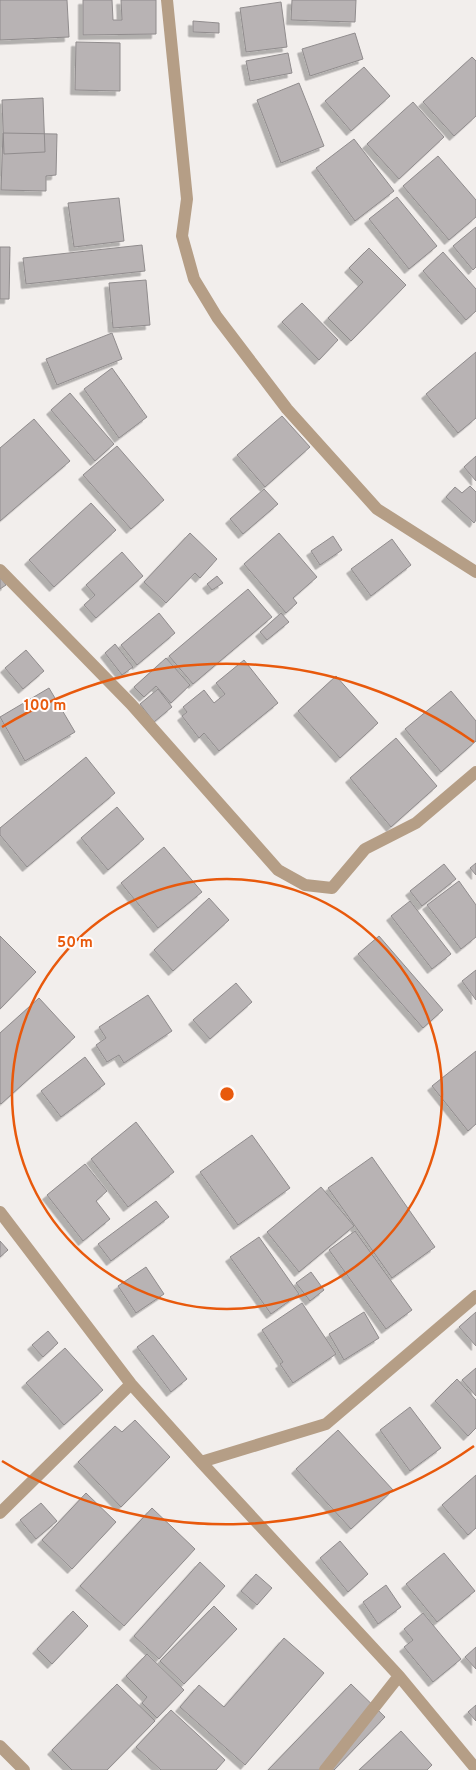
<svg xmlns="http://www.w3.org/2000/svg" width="476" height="1770" viewBox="0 0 476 1770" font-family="Overpass,sans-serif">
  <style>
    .building { fill: #b8b3b4; stroke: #908c8d; filter: url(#shadow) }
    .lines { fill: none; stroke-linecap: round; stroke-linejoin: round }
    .street { stroke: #b59e86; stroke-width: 12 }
    .ring { fill: none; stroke: #e8590c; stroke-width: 2.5 }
    .centre { fill: #e8590c; stroke: #fffbfa; stroke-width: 2.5 }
    .ring-label { font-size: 15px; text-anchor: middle; font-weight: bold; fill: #e8590c; stroke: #fffbfa; stroke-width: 4; stroke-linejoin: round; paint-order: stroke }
  </style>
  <defs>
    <filter id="shadow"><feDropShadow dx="-4.5" dy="4.5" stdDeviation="0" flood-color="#0004"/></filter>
  </defs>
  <rect width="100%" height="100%" fill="#f2eeec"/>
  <path class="building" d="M0,0H67L69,37L0,40Z
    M83,0H112L113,20H122L121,0H156V34L83,35Z
    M292,0H356L355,22L291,20Z
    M281,2L287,47L246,52L240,8Z
    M193,21L219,23V33L193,32Z
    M355,33L363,59L310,76L302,49Z
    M76,42L120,43V91L75,90Z
    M288,53L292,73L250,81L246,61Z
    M472,57L476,61V116L454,136L423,102Z
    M364,67L390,96L351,131L325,101Z
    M299,83L324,146L281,163L257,100Z
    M43,98L45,152L4,154L2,100Z
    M413,102L444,137L399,179L367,144Z
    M3,133L57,134L56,175L46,176V191L1,190Z
    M354,139L394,191L355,221L316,168Z
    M438,156L476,200V217L449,240L403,186Z
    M397,197L437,246L409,269L369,219Z
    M119,198L124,241L74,247L68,203Z
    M476,227V267L473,270L453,246Z
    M142,245L145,271L26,284L23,258Z
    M0,247H10L9,299H0Z
    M369,248L406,285L351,341L328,318L363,282L349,268Z
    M443,252L476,289V311L466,320L423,271Z
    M146,280L150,325L113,328L109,283Z
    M302,303L338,340L319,360L282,322Z
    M112,333L122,359L57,385L46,359Z
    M476,352V418L458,433L426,394Z
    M112,368L147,417L119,438L84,389Z
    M70,393L114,444L95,461L51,410Z
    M282,416L310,447L265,487L237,455Z
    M34,419L70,461L0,521V448Z
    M117,446L164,500L131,529L83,475Z
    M476,456V481L464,467Z
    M470,486L476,492V520L474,523L446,497L455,487L462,493Z
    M264,489L278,504L243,534L230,519Z
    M91,503L116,530L54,587L29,560Z
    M190,533L217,559L200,578L195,573L166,603L144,582Z
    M279,533L317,577L293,598L297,603L286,613L244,564Z
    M333,536L342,550L320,565L311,551Z
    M392,539L411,565L371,596L351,569Z
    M122,552L143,576L96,618L84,605L95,595L86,585Z
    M217,576L223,583L212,590L207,584Z
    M0,577L6,585L0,589Z
    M248,589L272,617L193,684L169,656Z
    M159,613L175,633L137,665L121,645Z
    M281,613L289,622L267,640L260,632Z
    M115,644L133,667L122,675L105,653Z
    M26,650L44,671L23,689L5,668Z
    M166,658L190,685L171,703L156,686L144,697L134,687Z
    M244,660L278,703L219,751L204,733L199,738L182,716L187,712L183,707L204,690L214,703L225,694L216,683Z
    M336,676L378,723L340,758L298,711Z
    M49,688L75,732L25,761L0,717Z
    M158,689L172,707L154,722L140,704Z
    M451,691L476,721V741L441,772L405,729Z
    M396,738L437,786L391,827L350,778Z
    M86,757L115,793L27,867L0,835V828Z
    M117,807L144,839L108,870L81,838Z
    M164,847L202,892L158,928L121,883Z
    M476,863V875L470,868Z
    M444,864L456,879L422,906L410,891Z
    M459,881L476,905V937L461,949L427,905Z
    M209,898L229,920L173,971L154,950Z
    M410,901L451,954L432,969L391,916Z
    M0,936L36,972L0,1009Z
    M379,936L443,1010L423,1028L358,954Z
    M476,970V1000L462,981Z
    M236,983L252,1002L210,1039L193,1020Z
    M148,995L172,1031L124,1063L119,1055L107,1062L96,1045L106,1038L99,1027Z
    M39,998L75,1037L1,1104L0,1103V1033Z
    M476,1051V1124L468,1131L432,1086Z
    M85,1057L105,1084L61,1117L41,1091Z
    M136,1122L174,1172L128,1207L91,1159Z
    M252,1135L290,1188L238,1225L200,1172Z
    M372,1157L435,1247L392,1278L328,1188Z
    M85,1164L107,1191L96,1201L110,1219L83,1241L47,1195Z
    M321,1187L354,1226L299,1272L267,1232Z
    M156,1201L169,1217L111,1261L98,1244Z
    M355,1231L412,1310L386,1329L329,1250Z
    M259,1237L299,1294L271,1314L230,1257Z
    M0,1241L8,1250L0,1257Z
    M146,1267L164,1294L136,1313L118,1286Z
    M311,1272L324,1290L310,1301L296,1283Z
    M302,1303L336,1354L293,1383L280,1364L283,1362L262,1330Z
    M364,1312L379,1338L344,1360L329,1334Z
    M476,1312V1346L459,1327Z
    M48,1331L58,1343L43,1357L32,1345Z
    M153,1335L187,1379L171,1392L137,1347Z
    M65,1348L103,1390L64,1425L26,1383Z
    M476,1368V1396L462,1380Z
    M457,1379L476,1400V1428L468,1436L435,1401Z
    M410,1407L441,1448L410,1471L380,1430Z
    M135,1420L170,1457L121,1507L78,1462L115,1426L122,1432Z
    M338,1430L393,1490L351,1529L296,1469Z
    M476,1475V1528L468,1535L442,1505Z
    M86,1493L116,1522L72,1569L42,1540Z
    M41,1503L57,1521L36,1539L20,1520Z
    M152,1508L195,1549L124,1626L80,1586Z
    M340,1541L368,1574L348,1592L320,1558Z
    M444,1553L475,1591L437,1622L406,1584Z
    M200,1562L225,1586L159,1659L134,1636Z
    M256,1574L272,1588L257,1605L241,1591Z
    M386,1585L401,1607L378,1624L363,1602Z
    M214,1606L237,1629L184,1684L160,1661Z
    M73,1611L88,1626L52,1664L37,1649Z
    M423,1613L461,1659L433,1682L404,1647L413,1640L404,1629Z
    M284,1638L324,1673L245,1765L180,1707L199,1685L224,1707Z
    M476,1647V1669L465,1657Z
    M147,1654L184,1690L157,1718L142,1703L147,1697L126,1676Z
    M117,1684L155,1721L107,1770H72L52,1750Z
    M351,1684L385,1717L334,1770H268Z
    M476,1705V1721L468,1712Z
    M171,1710L225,1760L216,1770H161L136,1747Z
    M401,1731L432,1765L427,1770H359Z"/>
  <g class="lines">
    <path class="street" d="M167,0L187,199L182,236L194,279L217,317L287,409L377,509L476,572
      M0,570L131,704L278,870L305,885L332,888L365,849L416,823L476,772
      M0,1212L131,1384L201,1462L399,1676L476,1769
      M201,1462L326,1424L476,1296
      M0,1513L131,1384
      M0,1746L24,1770
      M325,1770L399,1676"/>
  </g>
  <g class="ring">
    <circle cx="227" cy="1094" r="215"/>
    <path d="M474 1446A430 430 0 0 1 2 1461M2 727A430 430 0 0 1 474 742"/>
  </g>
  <circle cx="227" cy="1094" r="8" class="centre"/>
  <g class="ring-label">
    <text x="45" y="710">100 m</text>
    <text x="75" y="947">50 m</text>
  </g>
</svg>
